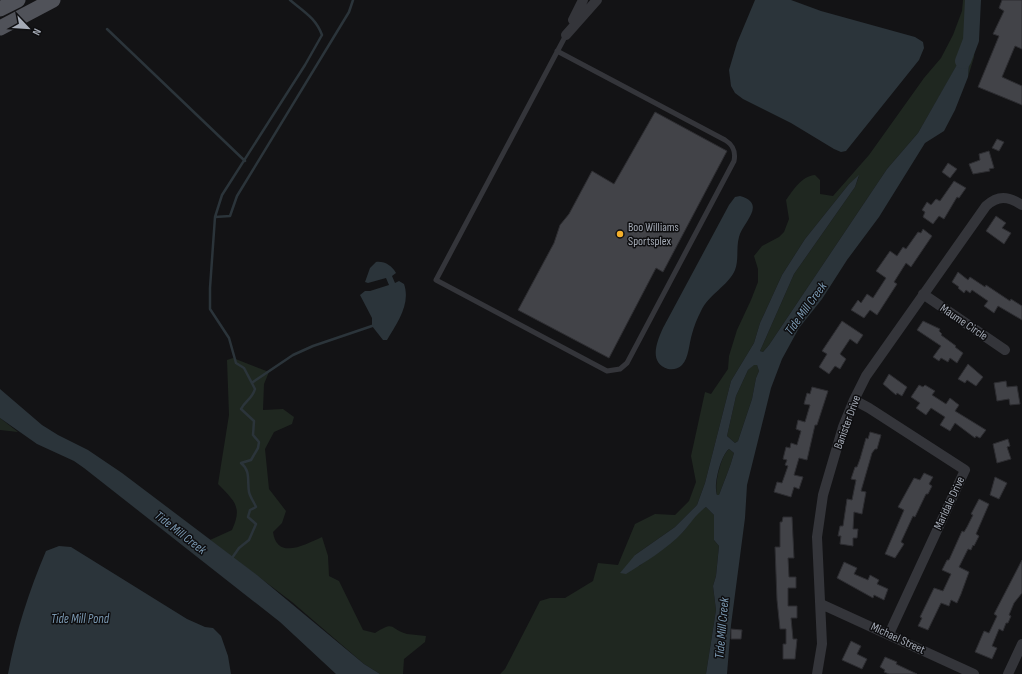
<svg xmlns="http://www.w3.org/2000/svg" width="1022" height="674" viewBox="0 0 1022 674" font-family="'Sofia Sans Condensed',sans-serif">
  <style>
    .green { fill: #1f2720 }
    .water { fill: #2b343a; fill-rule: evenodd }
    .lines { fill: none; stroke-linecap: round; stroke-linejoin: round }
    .stream { stroke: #2b343a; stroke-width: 2.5 }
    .river { stroke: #2b343a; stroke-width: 16 }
    .building { fill: #424348; stroke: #2d2d31 }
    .lane { stroke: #34353a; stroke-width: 5 }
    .street { stroke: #34353a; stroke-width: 10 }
    .primary { stroke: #505259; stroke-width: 15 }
    .poi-dot { fill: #f4af2b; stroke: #0e0e10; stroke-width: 1.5 }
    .labels { text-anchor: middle; stroke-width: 3; stroke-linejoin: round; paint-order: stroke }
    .poi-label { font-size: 12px; fill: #a4aab5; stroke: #0e0e10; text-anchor: start }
    .street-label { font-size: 12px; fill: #a4aab5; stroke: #0e0e10 }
    .water-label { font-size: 13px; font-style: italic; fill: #7a98b1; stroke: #0e0e10 }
  </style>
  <rect width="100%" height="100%" fill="#131315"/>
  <path class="green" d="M963,0H979L974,57L968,77L971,41L918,133L887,169L769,345L763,352L760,351L794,274L855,187L859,176L849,184L805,239L782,275L760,323L754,343L731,381L705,483L697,505L675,527L635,555L639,566L683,532L697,513L706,507L714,515V540L719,546L716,576L713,586L716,610L706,674H500L505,669L540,601L550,598H565L593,581L598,563L618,565L635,524L655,514L675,515L689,501L696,482L691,456L705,392L711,394L728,369L729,356L737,330L751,300L758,282V269L754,256L762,246L779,237L784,232L789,219L786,200C794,189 802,176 815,175L820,180V194L833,196L869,155L924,78L941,58L953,35L962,11Z
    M233,358L269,372L264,384L263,410L283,409L294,417L292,424L274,432L265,449L269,489L286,511L282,523L273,532C277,561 306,544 322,537L328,556L329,576L339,581L363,630L375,633C396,620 389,629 407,634C413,635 420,635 426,636L425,642L404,659L403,674H380L364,664L292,602L210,540L232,530C243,506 234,501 218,484L229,415L227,360Z
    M754,364L757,365L759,371L756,378L752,399L738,441L735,443L727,436L736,396L748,370Z
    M0,418L18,432L0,430Z
    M729,449L734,453C730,468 724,481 719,495H717C714,485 721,455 729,449Z"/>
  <path class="water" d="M755,0H791L821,11L915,37L923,42L924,48L919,60L846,151L841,152L834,149L791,123L743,99L735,93L731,86L729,70L737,43Z
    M971,40L968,77L955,110L944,131L925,143L879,217L847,260L822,299L799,328L782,359L771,388L747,485L745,518L731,625L727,674H706L716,610L713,586L716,576L719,546L714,540V515L706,507C696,514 691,523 683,532C667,549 645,562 626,574L620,573L635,555L675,527L697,505L705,483L731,381L754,343L760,323L782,275L805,239L849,184L859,175L855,187L794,274L760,351L763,352L769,345L887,169L918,133ZM754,365H757L759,371L756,378L752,399L738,441L735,443L727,436L736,396L748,370ZM729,449L734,453C730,468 724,481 719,495H717C713,485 721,455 729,449Z
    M740,196C768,204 742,223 739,237C736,247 739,260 735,270C728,286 709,294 701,311C697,319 694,326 692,334C689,343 689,358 682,365C678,369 673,370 668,369C648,363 657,341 663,328L729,205L735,197Z
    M376,262C385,261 392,266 396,273L392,276L395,283L399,281L404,284C411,304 397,323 387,340H383L372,326V318L360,295L365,291H370L389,285L386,278L368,283L365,282L370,268Z
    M0,389L42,425L58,435L88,450L122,473L257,575L364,664L380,674H336L280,622L84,468L74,461L37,444L0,418Z
    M59,546L71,547L187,619L205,627L213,628L221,636L228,656L231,674H8C16,631 29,591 46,551Z"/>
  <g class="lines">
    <path class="stream" d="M107,29L245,161
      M215,217L230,216L237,196L349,12L353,0
      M253,382L293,355L313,346L372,326
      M232,558L239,548L249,540L256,524L248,517L250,510L256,507C254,502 250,497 249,492C247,481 251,471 241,463L251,460L258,448L259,442L253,435L254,421L241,409C245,401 252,399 255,389L244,368L236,363L229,338L210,309V288L215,217L222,195L305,65L322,35C316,18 303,11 290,0"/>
    <path class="river" d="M963,61L971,40L973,0"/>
  </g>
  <path class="building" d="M1002,0H1022V49L1015,46L1002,77L1022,86V105L978,87L999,36L993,34L1004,11L999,8Z
    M655,112L727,151L663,272L656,268L609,358L518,310L554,243L560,225L569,214L592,171L614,184Z
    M997,139L1004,142L999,151L992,148Z
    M989,151L994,168L989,169L990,171L973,174L969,164L980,160L979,154Z
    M948,163L957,169L950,178L942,172Z
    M954,181L966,188L959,198L957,197L944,219L939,216L933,224L923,217L925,212L922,210L927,202L931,205L936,199L940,201Z
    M996,216L1006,223L1002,228L1011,233L1004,244L986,231Z
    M923,229L932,236L911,267L906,263L894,282L897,284L877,315L870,310L864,318L851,310L858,300L861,303L867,294L873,298L886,278L876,271L890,251L897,256L903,247L906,249L918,232L921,233Z
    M958,272L968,280L970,277L985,287L986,285L1010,301L1011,299L1022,306V320L998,306L994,313L984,306L988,301L972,290L970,293L966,290L964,293L958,288L959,287L952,282Z
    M842,321L863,335L857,344L850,339L840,354L846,359L840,369L835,366L829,374L819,367L827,354L822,351Z
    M923,321L940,329L939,331L942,334L941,335L956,346L955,347L963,353L957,363L950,358L948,362L941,358L939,361L933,357L941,346L917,330Z
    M968,364L983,377L976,386L967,380L965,383L958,379Z
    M889,374L907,387L902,396L897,393L896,395L883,384Z
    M1006,381L1007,387L1017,386L1020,404L1010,405L1009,399L997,401L994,383Z
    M919,385L923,387L925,385L935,391L932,395L946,404L950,398L959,405L955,411L986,430L980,438L976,436L975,438L955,423L950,431L940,425L945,417L931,408L926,415L916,408L920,403L911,397Z
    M812,387L828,391L817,425H815L807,460L799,458L794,475L803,477L799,489L794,487L791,497L774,492L777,482L782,483L788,466L785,465L787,460L783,459L786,447L790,448L791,443L797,445L801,431L796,429L798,420L805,422L810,405L804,404L807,393L810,394Z
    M870,432L881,435L877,449H875L872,453L861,491L866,492L862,514L854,512L853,529H858L857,538H853V546L840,544L841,536H838L840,526H843L847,499L852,500L856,480L851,479L855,467H857L860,459L866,438L868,439Z
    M1008,439L1010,446L1007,447L1011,459L997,463L993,444Z
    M924,473L933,477L929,484L932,486L928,494H926L915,517L913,516L901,542L904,544L895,558L885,554L904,510L898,507L914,478L920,480Z
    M995,477L1007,483L999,499L990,495Z
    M979,499L989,504L976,534L979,536L974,546L973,545L971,550L968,549L959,567L969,572L961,594L957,603L951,600L949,606L941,603L928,630L918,626L922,618L920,617L934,588L943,591L951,574L942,570L947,560H949L962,531L964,532L967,527L973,515L971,514Z
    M783,517H792L794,558H788L789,577H796V588H788V606H797V618H791L793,639H797L795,659H783V644H786V629H780L777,600L775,547H780V522H782Z
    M1022,560V593L1014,603L1009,615L1011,616L1008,623H1006L1003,631L999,629L992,646L997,648L992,659L975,652L984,631L989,633L997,616L994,614Z
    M844,562L857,568L854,574L868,580L870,575L879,580L877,584L888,589L884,600L874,595L873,598L837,578Z
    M731,629L742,630L741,639H731Z
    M851,641L861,646L857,654L867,659L862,669L842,660Z
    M885,657L897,662L896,664L917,674H889L884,672L885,670L880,667Z"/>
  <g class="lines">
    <path class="lane" d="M557,51L725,140C733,145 736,151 734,161L627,363L620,369L607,371L436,280L566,35"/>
    <path class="street" d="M573,20L583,0
      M566,35L597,0
      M923,294L1005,350
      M854,400L869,408L965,470L889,634
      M821,604L974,674
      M817,674L822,644L817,537L823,495L843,427L854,400L866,376L986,206C998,195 1008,196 1022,205
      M1008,674L1022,644"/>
    <path class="primary" d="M0,9L18,0
      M0,28L53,0"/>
  </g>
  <circle class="poi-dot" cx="620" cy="234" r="4"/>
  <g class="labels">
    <g class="poi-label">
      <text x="628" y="231">Boo Williams<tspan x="628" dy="14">Sportsplex</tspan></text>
    </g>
    <g class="street-label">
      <text transform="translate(964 322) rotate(34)" y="4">Maume Circle</text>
      <text transform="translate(847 422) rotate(-70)" y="4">Banister Drive</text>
      <text transform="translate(949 503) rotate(-65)" y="4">Marldale Drive</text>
      <text transform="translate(898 638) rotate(25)" y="4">Michael Street</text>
    </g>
    <g class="water-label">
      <text transform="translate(805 308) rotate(-54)" y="5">Tide Mill Creek</text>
      <text transform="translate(181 532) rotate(38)" y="5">Tide Mill Creek</text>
      <text x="80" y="623">Tide Mill Pond</text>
      <text transform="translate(721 628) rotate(-85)" y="5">Tide Mill Creek</text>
    </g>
  </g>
  <g transform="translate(28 28) rotate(115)" stroke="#0e0e10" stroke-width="3" paint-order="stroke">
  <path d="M0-3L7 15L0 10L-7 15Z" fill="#a4aab5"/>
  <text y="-6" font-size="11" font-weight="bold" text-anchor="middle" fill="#a4aab5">N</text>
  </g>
</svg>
